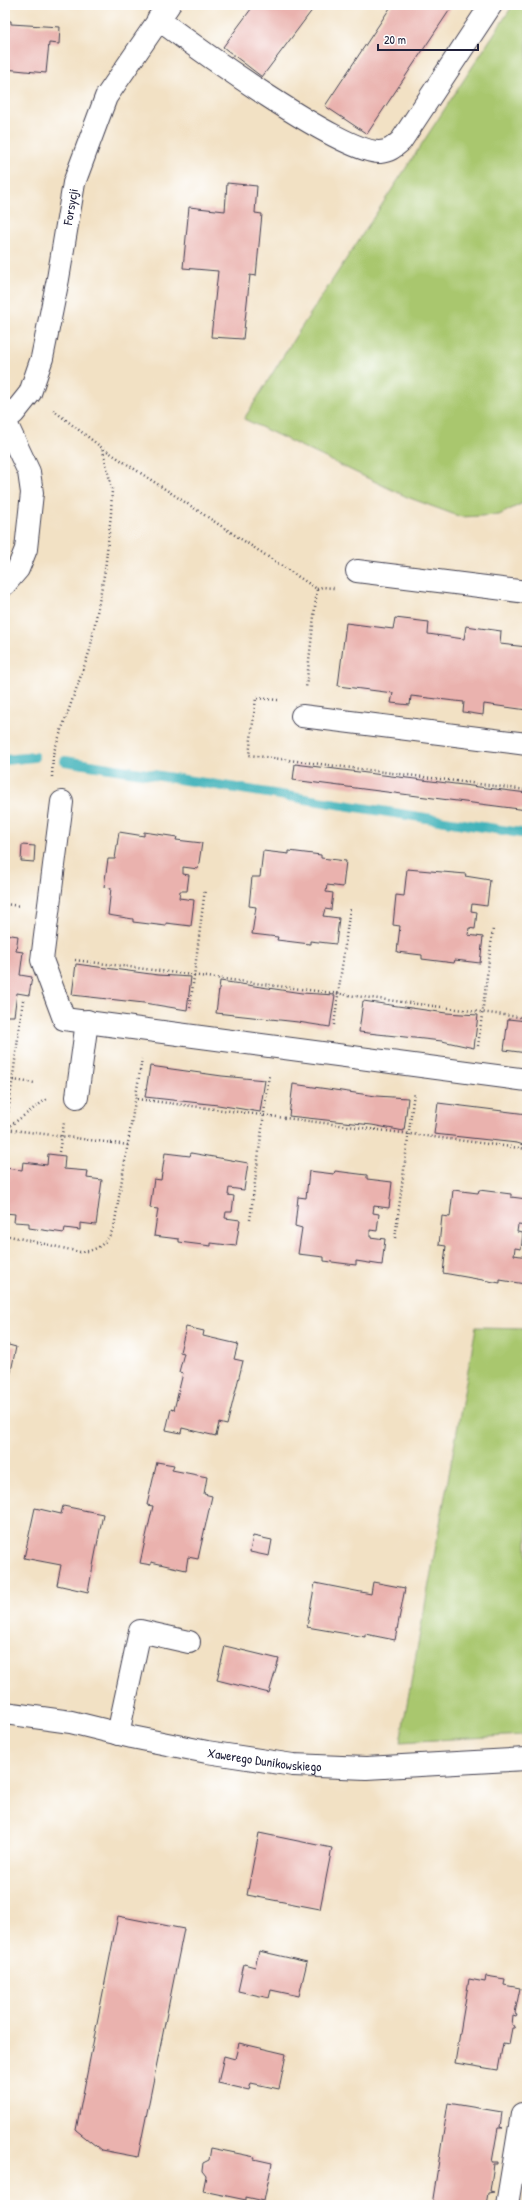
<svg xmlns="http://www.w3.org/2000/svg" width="532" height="2210" viewBox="0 0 532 2210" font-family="'Patrick Hand',sans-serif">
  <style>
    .green { fill: #a9c76e; stroke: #667454 }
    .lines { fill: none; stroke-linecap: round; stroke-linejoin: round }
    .stream { stroke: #42b3ba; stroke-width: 10 }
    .building { fill: #eab2ae }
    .minor-casing { stroke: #413f50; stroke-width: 24 }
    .path { stroke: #413f50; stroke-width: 2.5; stroke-dasharray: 1 3; stroke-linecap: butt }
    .minor { stroke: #fff; stroke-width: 22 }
    .labels { text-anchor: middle; stroke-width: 3.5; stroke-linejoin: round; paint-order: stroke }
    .street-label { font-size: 13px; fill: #22223b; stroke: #fff }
  </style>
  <rect width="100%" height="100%" fill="#fff"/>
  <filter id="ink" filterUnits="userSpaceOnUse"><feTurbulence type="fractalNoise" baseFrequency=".025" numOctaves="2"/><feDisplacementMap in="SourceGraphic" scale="8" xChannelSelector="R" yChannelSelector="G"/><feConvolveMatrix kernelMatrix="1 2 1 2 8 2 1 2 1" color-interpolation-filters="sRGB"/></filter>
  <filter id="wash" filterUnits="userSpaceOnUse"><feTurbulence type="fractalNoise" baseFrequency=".012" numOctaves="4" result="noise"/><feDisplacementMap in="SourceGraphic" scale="16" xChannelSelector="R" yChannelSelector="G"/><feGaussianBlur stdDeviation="0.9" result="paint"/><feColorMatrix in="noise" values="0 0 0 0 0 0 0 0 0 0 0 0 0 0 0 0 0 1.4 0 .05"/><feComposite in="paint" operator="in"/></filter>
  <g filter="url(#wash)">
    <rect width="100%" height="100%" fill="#f2e1c4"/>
    <path class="green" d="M513,5H527V501L499,515L461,517L407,497L244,419L297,334Z
      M476,1327L527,1328V1716L524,1735L400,1742Z"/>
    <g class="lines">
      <path class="stream" d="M5,760L34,757
        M65,761L527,834"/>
    </g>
    <g id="blocks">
      <path class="building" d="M254,5H316L262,77L223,47Z
        M392,5H453L367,134L325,106Z
        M5,21H11V24L60,27L59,44L49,43L46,73L5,69Z
        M227,183L257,186L255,213L262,214L256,276L250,275L243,339L211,337L218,271L183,268L189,207L225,211Z
        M395,618L429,622L428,634L464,639L466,626L501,631L500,644L527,647V710L484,704L483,715L463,712L464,702L411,696L410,705L391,703L393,693L338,686L346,623L393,629Z
        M295,764L527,793V810L293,780Z
        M119,832L144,836V832L177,837L176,840L202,843L198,869L183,867V874L189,875L187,891H180L179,898L194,900L191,926L166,923V926L133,922V919L108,915L111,888L104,887L108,859H115Z
        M22,845L35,846L34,862L21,861Z
        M263,851L289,854V851L321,855V858L346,861L343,887L327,885L326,892L333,893L331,910L325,909L323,916L339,918L336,944L310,941V944L277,940L278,937L252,934L256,907L249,906L252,877H260Z
        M407,869L466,874L465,876L490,880L487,906L472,904L471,911L477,912L475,929L469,928L468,935L483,937L480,963L455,960L454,963L422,959V955L397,952L400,926L393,925L396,895L404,896Z
        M5,934L18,936L16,951L23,952L20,975L32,977L29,995L17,993L14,1016H5Z
        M76,964L158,975L191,977L187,1010L144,1003L72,995Z
        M220,981L302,993L335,995L330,1027L298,1022L216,1013Z
        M363,1001L446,1013L478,1015L474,1048L442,1041L359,1032Z
        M508,1019L527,1021V1053L504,1050Z
        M150,1066L222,1076L265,1080L260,1112L218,1105L145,1097Z
        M293,1084L376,1096L408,1098L404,1131L372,1125L289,1116Z
        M438,1103L527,1114V1146L517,1143L434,1134Z
        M165,1153L190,1156L191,1153L248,1163L244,1190L229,1188L228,1195L234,1196L232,1212H226L225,1218L240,1220L236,1246L211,1243V1246L179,1242V1239L154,1236L158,1209L150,1208L154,1179L161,1180Z
        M48,1154L65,1156L64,1169L88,1171L87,1178L102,1180L96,1225L80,1223V1230L65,1228L64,1233L29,1228V1223L14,1222L15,1214L5,1213V1168L22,1170L23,1162L47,1165Z
        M309,1171L334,1174L335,1171L367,1175V1179L392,1182L389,1208L374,1206L373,1213L379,1214L377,1231L370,1230V1237L385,1239L382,1265L356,1261V1265L324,1261V1257L298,1254L302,1228L295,1226L298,1197L306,1198Z
        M453,1190L478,1193L479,1190L511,1194V1197L527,1199V1226L518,1225L517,1232L523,1233L521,1249L515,1248L514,1255L527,1257L525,1284L500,1280V1283L443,1273L446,1246L439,1245L442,1216L450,1217Z
        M186,1327L204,1331L203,1336L238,1344L234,1359L243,1361L227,1425L219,1423L216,1436L182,1428L181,1433L166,1430L171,1409L174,1410L183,1373L179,1372L184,1353L180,1352Z
        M5,1344L16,1347L8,1386L5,1385Z
        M157,1462L174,1465L172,1470L207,1477L204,1494L212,1496L198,1559L188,1557L186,1570L151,1562V1565L140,1563L153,1506L147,1505Z
        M63,1506L103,1514L88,1592L57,1585L61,1565L24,1558L35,1508L61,1514Z
        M253,1536L272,1540L269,1556L250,1552Z
        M373,1582L405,1588L395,1640L365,1634V1637L307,1627L315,1583L371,1594Z
        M225,1646L279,1659L269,1693L217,1680Z
        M259,1833L332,1848L320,1909L247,1895Z
        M118,1916L184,1929L138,2157L101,2150L76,2130Z
        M259,1951L307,1962L299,1996L271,1990L269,1998L238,1991L244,1964L255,1967Z
        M486,1976L505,1979L504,1985L520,1988L515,2013L517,2014L516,2016L513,2015L512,2025L515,2026L514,2028H512L509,2044L503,2043L498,2070L455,2063L469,1979L485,1982Z
        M239,2043L286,2054L279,2089L251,2083L249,2090L218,2083L224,2056L235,2059Z
        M448,2103L502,2112L500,2127L503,2128H498L492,2162H498V2164H494L490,2191L494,2192L488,2193L486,2205H432Z
        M211,2148L255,2157L254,2159L272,2163L264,2201L246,2197V2200L203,2191L206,2176L202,2171L203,2163L209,2160Z"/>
    </g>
  </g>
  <g filter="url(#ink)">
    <use href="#blocks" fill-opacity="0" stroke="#413f50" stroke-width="1"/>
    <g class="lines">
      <defs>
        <g id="minor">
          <path d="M158,19C194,46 342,154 380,152C390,151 394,147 401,141L491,5"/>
          <path id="s1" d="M5,420L14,413L30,393L42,358L58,279L74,183L106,97L169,5"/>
          <path d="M5,421L29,472L32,493L26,549L18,569L5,584"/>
          <path d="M357,571L527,592"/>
          <path d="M302,716L527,744"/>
          <path d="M62,802L42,960L64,1019L527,1080"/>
          <path d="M77,1097L87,1021"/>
          <path id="s2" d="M5,1713L71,1722L132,1737L207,1752L293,1765L366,1768L527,1759"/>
          <path d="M118,1734L140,1631L189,1642"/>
          <path d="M507,2205L522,2114"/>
        </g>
      </defs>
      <use href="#minor" class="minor-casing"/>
      <path class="path" d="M53,410L101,447L317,589L306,688
        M317,589L322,587L334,588
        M278,700L256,698L249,755L527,790
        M52,777L53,754L90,650L105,570L111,514L112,489L102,447
        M5,904L20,906
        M75,960L527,1018
        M23,1000L6,1129L128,1145
        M190,1008L205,889
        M334,1025L350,908
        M478,1046L493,929
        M5,1079L35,1083
        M137,1099L527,1149
        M7,1128L48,1098
        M59,1152L64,1123
        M250,1220L269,1075
        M5,1235L80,1252C98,1251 107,1243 114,1227L142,1059
        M395,1238L414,1093"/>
      <use href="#minor" class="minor"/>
    </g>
  </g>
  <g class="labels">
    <g class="street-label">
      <text dy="5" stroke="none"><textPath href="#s1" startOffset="228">Forsycji</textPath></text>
      <text dy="5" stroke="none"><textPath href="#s2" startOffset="264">Xawerego Dunikowskiego</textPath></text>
    </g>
  </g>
  <rect width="532" height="2210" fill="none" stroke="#fff" stroke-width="20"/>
  <path d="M378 44v6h100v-6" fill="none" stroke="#22223b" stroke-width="2"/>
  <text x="384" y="44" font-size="12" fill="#22223b" stroke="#ffffff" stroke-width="3" paint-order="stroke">20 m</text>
</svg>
